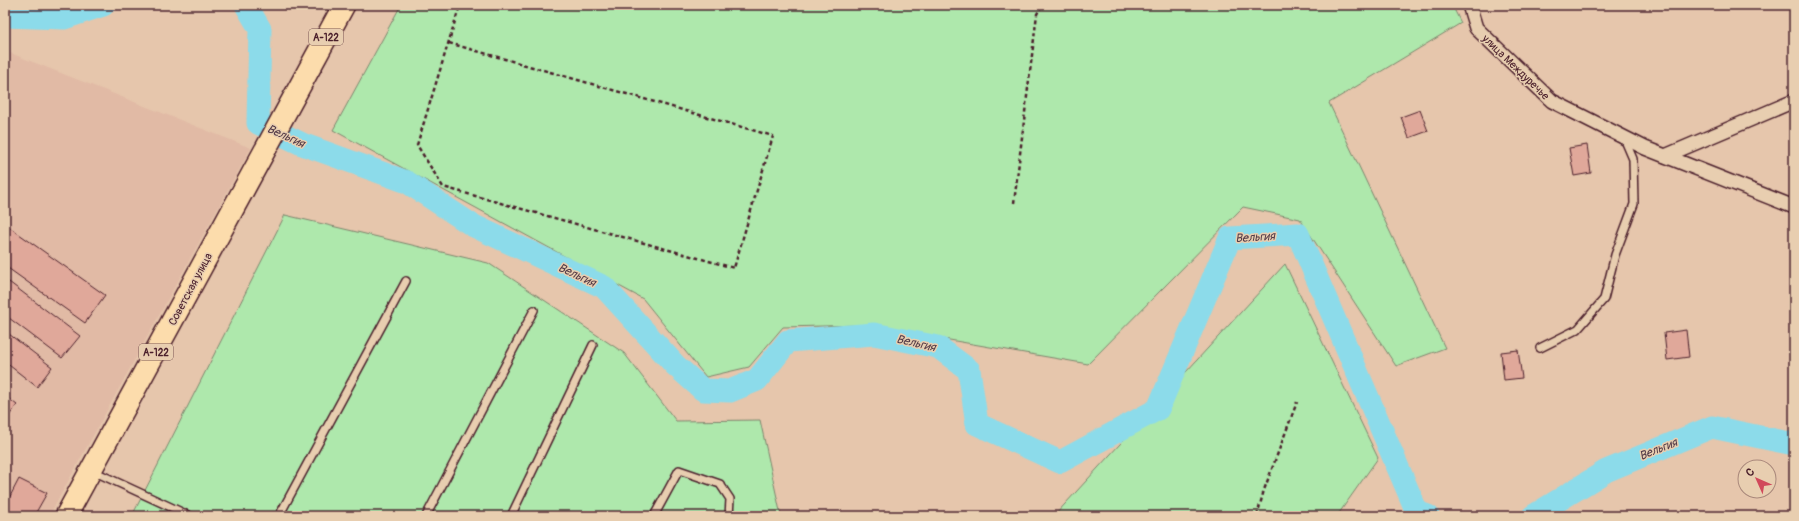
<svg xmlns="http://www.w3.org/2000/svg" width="1799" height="521" viewBox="0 0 1799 521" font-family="Pangolin,sans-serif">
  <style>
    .built { fill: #e1baa5 }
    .green { fill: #aee8ac; stroke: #7c846c }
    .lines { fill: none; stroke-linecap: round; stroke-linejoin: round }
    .river { stroke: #8cdbea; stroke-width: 23 }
    .building { fill: #e0a89a; stroke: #4a1f2b }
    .lane-casing { stroke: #4a1f2b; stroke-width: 10 }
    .street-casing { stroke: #4a1f2b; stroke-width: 16 }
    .primary-casing { stroke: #4a1f2b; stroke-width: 24 }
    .path { stroke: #4a1f2b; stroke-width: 2.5; stroke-dasharray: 4 3; stroke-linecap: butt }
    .lane { stroke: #e8ceb0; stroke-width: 7 }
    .street { stroke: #e8ceb0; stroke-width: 13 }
    .primary { stroke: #fcdcac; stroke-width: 21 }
    .labels { text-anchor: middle; stroke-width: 3; stroke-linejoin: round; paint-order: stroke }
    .shield { fill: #e8ceb0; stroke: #795453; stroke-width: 1 }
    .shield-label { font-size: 10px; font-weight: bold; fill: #4a1f2b }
    .street-label { font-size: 11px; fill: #4a1f2b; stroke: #e8ceb0 }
    .water-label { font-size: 12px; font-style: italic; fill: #543b48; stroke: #e8ceb0 }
  </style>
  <rect width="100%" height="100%" fill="#e6c6ac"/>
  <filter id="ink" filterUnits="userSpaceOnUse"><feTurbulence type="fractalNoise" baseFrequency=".025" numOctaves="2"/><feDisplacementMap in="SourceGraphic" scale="8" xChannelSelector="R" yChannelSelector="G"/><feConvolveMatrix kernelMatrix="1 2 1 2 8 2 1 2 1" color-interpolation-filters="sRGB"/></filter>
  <g filter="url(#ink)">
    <path class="built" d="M5,51L251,148L49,516H5Z"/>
    <path class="green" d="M401,5H1452L1461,23L1329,103L1445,348L1396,366L1300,219L1243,207L1088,364L863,325L783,327L749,367L706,377L643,299L333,130Z
      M285,215L488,263L624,353L676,421L760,420L781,516H132Z
      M1285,264L1378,458L1337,516H1054Z"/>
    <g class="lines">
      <path class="river" d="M246,5L260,29L258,123L302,144L407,182L472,225L604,287L675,365L703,390L730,391L757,380L788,341L874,334L938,347L969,370L977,424L1060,462L1158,409L1230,238L1298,234L1417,512L1428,516
        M5,16L64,18L103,5
        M1533,516L1606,471L1712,427L1794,444"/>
    </g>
    <path class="building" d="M1420,110L1428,131L1409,138L1401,117Z
      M1587,145L1591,173L1574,176L1569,148Z
      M5,224L105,295L85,323L5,266Z
      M9,282L80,336L62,358L5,315V287Z
      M1686,330L1689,357L1667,360L1664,333Z
      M5,331L52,367L37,387L5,362Z
      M1518,350L1522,378L1504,380L1501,352Z
      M5,396L17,405L5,421Z
      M19,479L47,493L34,516H5V506Z"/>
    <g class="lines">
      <defs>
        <path id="lane" d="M1540,348L1578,329L1604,299L1615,255L1634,204L1633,159L1624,138
          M93,471L190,516
          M279,516L406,281
          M426,516L534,310
          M511,516L593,345
          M654,516L679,470L720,484L730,499L729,516"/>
        <path id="street" d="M1469,5L1476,28L1552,101L1645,148L1794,207
          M1665,156L1794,101"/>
        <path id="primary" d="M66,516L344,5"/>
      </defs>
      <use href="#lane" class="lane-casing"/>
      <use href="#street" class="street-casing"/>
      <use href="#primary" class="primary-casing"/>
      <path class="path" d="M449,43L773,136L734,268L443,187L417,145L460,5
        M1014,203L1037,14L1042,5
        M1257,516L1264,490L1297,402"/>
      <use href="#lane" class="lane"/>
      <use href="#street" class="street"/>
      <use href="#primary" class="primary"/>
    </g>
  </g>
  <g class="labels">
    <g class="shield">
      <rect x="309" y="29" width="34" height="16" rx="3"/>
      <rect x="139" y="344" width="34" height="16" rx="3"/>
    </g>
    <g class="shield-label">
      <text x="326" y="41">А-122</text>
      <text x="156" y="356">А-122</text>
    </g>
    <g class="street-label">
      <text transform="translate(1516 67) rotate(44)" y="4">улица Междуречье</text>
      <text transform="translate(190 289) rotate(-62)" y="4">Советская улица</text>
    </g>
    <g class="water-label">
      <text transform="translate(286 136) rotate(24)" y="4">Вельгия</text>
      <text transform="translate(1255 237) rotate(-4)" y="4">Вельгия</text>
      <text transform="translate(577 275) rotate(25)" y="4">Вельгия</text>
      <text transform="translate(916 343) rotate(13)" y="4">Вельгия</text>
      <text transform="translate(1658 449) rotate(-22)" y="4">Вельгия</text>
    </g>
  </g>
  <rect width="1799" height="521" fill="none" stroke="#e8ceb0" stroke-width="20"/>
  <rect x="10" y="10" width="1779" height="501" fill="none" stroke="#4a1f2b" stroke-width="1.5" filter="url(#ink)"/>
  <g transform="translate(1757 479) rotate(315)"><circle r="19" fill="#e8ceb0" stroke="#a9887b"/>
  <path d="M0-3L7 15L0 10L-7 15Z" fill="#d1495b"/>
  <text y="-6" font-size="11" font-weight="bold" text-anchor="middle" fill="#4a1f2b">С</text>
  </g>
</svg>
